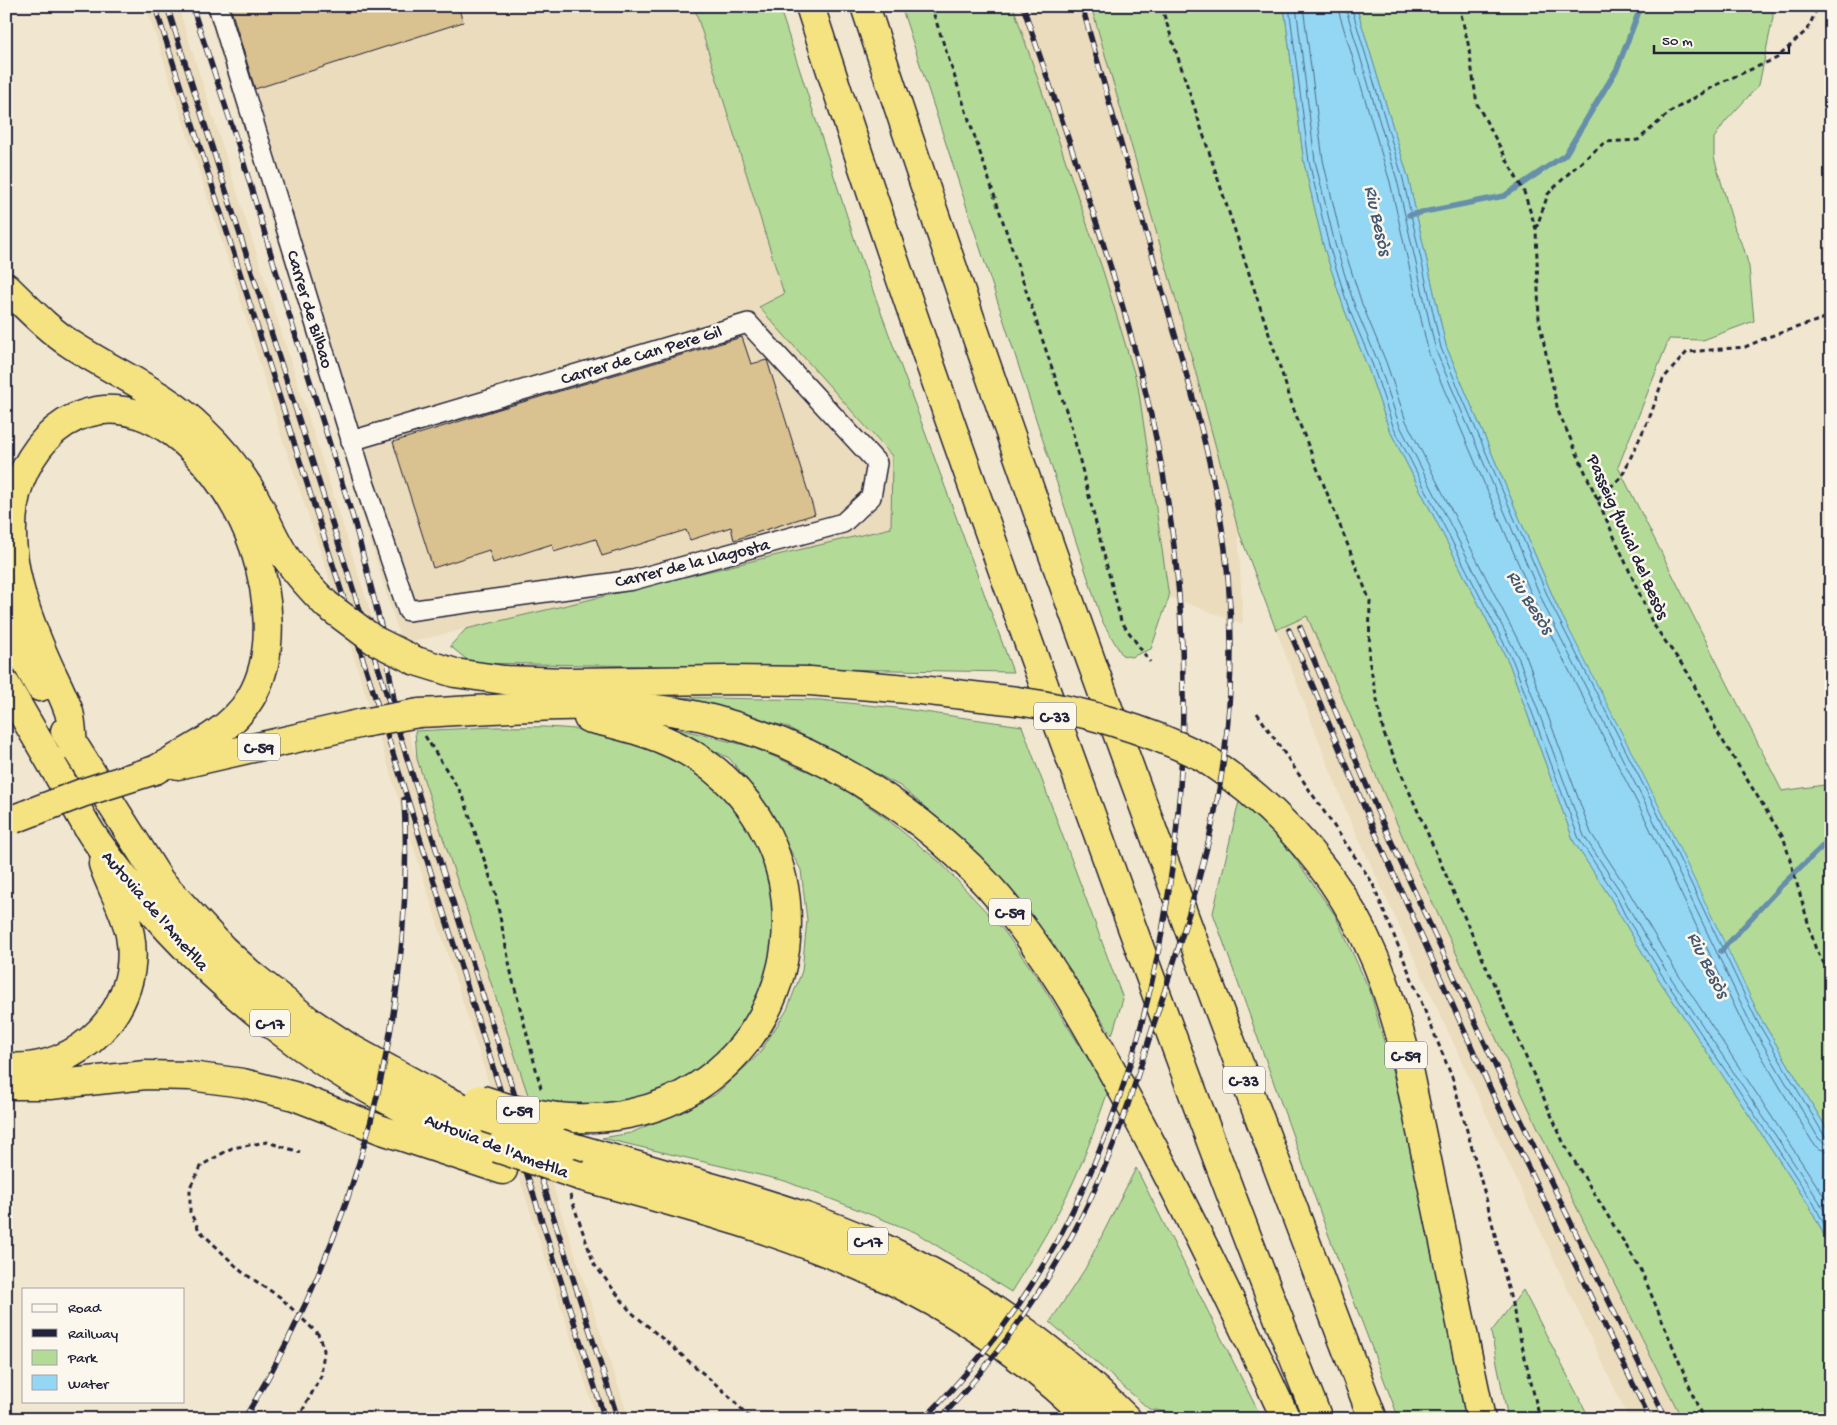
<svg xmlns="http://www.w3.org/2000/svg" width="1837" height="1425" viewBox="0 0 1837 1425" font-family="'Gochi Hand',sans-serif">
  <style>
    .built { fill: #eadcbd }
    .green { fill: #b3db97; stroke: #6a7e69 }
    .water { fill: #93d7f5; stroke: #668fab }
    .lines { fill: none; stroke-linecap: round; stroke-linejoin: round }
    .shore { stroke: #4f6a85; stroke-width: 1 }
    .stream { stroke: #668fab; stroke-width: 5.5 }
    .building { fill: #d9c190; stroke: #22223b }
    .minor-casing { stroke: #22223b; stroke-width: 22 }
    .highway-casing { stroke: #22223b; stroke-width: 31 }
    .path { stroke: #22223b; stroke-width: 3; stroke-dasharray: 5 4; stroke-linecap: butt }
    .minor { stroke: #fbf7ec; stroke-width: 19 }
    .highway { stroke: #f5e382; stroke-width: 28 }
    .rail-casing { stroke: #22223b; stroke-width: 5.5 }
    .rail { stroke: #fbf7ec; stroke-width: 4; stroke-dasharray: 11; stroke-linecap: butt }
    .highway-bridge-casing { stroke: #22223b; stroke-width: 31; stroke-linecap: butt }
    .highway-bridge { stroke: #f5e382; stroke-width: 28 }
    .labels { text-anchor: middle; stroke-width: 5; stroke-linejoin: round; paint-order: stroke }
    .shield { fill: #fbf7ec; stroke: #636270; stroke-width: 1 }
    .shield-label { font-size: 16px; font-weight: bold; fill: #22223b }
    .street-label { font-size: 18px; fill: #22223b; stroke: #fbf7ec }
    .water-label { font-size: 19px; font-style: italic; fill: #445873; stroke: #fbf7ec }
  </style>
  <rect width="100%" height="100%" fill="#f1e7d0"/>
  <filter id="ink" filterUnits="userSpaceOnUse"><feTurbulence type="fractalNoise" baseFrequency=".02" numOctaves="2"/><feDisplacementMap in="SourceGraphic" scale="10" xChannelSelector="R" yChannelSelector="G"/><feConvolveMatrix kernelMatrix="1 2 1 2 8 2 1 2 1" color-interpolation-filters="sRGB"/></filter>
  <g filter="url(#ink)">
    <path class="built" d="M146,6H178L417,759L529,1098L557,1199L629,1419H597L437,922L327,571L283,441L238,292Z
      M205,6H694L784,294L760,307L892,456L891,528L402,644Z
      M1013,6H1091L1178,307L1238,529L1243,624L1169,597L1138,386Z
      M1307,616L1414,863L1553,1160L1682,1419H1629L1530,1209L1346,811L1276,630Z"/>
    <path class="green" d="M694,6H779L857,247L1013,672L471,663L450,646L466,629L891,528L892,456L759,307L784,294Z
      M901,6H1013L1104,274L1138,386L1169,597L1151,649L1131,657L1122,655L1102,621Z
      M1091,6H1284L1304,163L1324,248L1345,311L1368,368L1389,429L1509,663L1574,842L1610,897L1621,917L1658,978L1810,1207L1831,1249V1419H1682L1553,1160L1414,863L1307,616L1276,630L1238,529L1178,307Z
      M1356,6H1773V17L1759,85L1725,122L1714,138V157L1735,230L1744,249L1749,267L1754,321L1703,340L1669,339L1618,467L1782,791L1831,784V1136L1761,1019L1556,604L1446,346L1408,177Z
      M659,697L820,700L896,708L1022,726L1123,999L1112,1035L1033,916L960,837L900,786L785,726Z
      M659,724L752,747L835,783L883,816L941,863L1004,931L1037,977L1108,1091C1098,1120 1088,1149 1075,1178C1057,1218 1034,1255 1011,1292L915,1232L785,1181L602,1138L631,1133L715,1095L759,1054L787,1010L802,971L807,920L801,870L760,795L729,758Z
      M494,727C516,727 539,726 562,728C600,730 643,742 677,761C743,797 778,866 772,940C770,957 767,975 761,991C738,1045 690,1085 634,1100C599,1110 563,1105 529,1098L417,759L415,731Z
      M1240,797L1289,850L1335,915L1370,991L1412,1143L1468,1419H1399L1324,1223L1213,913Z
      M1136,1168L1262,1419H1210L1149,1409L1050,1322L1085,1269Z
      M1523,1290L1590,1419H1508L1491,1332Z"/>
    <path class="water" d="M1284,6H1356L1408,177L1446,346L1556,604L1658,804L1761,1019L1831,1136V1249L1810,1207L1658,978L1621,917L1610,897L1574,842L1509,663L1389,429L1368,368L1345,311L1324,248L1304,163Z"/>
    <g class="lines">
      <path class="shore" d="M1289,6L1309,162L1329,246L1349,309L1373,366L1393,426L1513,661L1579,839L1615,894L1625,915L1662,975L1814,1204L1831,1238
        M1296,6L1315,161L1335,244L1355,307L1379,364L1399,424L1519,659L1584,836L1620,891L1631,912L1667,972L1819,1201L1831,1224
        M1303,6L1323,160L1342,242L1362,304L1386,362L1406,421L1526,656L1591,833L1626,887L1674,968L1831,1207
        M1337,6L1390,182L1429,354L1539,612L1642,812L1745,1028L1813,1143L1820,1149L1831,1152
        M1345,6L1397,180L1436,351L1546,609L1648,809L1751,1024L1819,1139L1825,1143L1831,1144
        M1351,6L1403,179L1441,348L1552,606L1654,806L1757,1021L1824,1135L1831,1138"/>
      <path class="stream" d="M1409,215L1504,196L1565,155L1617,69L1641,6
        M1721,951L1780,887L1831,838"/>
    </g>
    <path class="building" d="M230,6H458L463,22L255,89Z
      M742,337L751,364L767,360L815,514L734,540L731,527L690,540L686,530L602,556L596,539L554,552L552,544L493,563L489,550L433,568L393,442L496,410Z"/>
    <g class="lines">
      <defs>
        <path id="minor" d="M218,6L365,485L408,611L633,580L843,523L871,497L877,463L748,323L351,441"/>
        <path id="highway" d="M810,6C893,265 984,521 1077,776C1155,991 1233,1206 1318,1419
          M865,6C1021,482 1195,951 1373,1419
          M6,287C27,307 47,329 72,345C115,373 165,393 202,430C219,446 235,465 248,486C263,509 271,536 287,559C299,576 313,591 327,605
          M6,625L40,687
          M416,661L455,673L504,680L567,682L726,680L810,681L920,690L1017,701
          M6,685C26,719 45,753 65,787C74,803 83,821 93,836C193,978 333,1091 497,1148
          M419,713C517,709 620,695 715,720C834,752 945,825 1019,923C1068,987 1106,1059 1144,1130C1194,1224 1241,1321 1286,1419
          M65,731L160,881L223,949L249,973L309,1021L348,1047L443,1099L486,1118
          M73,747C72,736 72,723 69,712C64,697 56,682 49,667C26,616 5,561 14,504C19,473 38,440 65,423C148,373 230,476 254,547C269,594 277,655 250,699C231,731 186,752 155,770
          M1203,757C1279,807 1339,874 1375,959C1387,987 1395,1016 1403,1045L1481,1419
          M178,765L363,723
          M6,1067C79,1074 143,1008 130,935C125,910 111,888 103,864
          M6,1085H50L146,1075L190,1076L243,1083L294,1096L382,1130L503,1170
          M557,1117C605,1122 657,1113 698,1086C814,1010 817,841 704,762C669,737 629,727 588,718
          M568,1146C620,1161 672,1176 724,1191C773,1206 823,1221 870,1242C967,1284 1052,1345 1127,1419
          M580,1176C678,1203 778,1229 871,1271C952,1306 1027,1358 1090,1419"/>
      </defs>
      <use href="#minor" class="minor-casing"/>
      <use href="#highway" class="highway-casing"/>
      <path class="path" d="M931,6L1070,422L1121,621L1150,662
        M1161,6L1294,410L1370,601L1369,660L1384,734L1564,1144L1641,1270L1703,1419
        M1459,6L1468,43L1477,104L1524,192L1536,229L1539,320L1558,411L1653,624L1688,673L1718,733L1784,839L1816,950L1831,975
        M1536,229L1548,194L1571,171L1605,142L1638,140L1670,112L1720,83L1777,58L1808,29L1818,6
        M1597,500L1622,476L1651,414L1663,379L1687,352L1745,347L1768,337L1831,316
        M1257,713L1372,882L1452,1077L1487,1202L1540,1419
        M425,736L463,796L495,892L512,977L542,1092
        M570,1195L594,1264L630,1311L726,1393L751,1419
        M298,1419L321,1376L324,1350L318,1334L280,1297L242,1272L199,1230L190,1212V1187L202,1165L232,1148L267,1142L300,1152"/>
      <use href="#minor" class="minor"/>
      <use href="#highway" class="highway"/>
      <defs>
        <path id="rail" d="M155,6L605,1419
          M167,6L618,1419
          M192,6L239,147L287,308L355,524L383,634L395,706
          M1300,627L1379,815L1508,1093L1666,1419
          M1289,630L1380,844L1495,1099L1650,1419
          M244,1419C357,1234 416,1016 404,799
          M924,1419C964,1378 1002,1332 1032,1284C1170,1063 1209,751 1167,497C1140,329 1077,168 1023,6
          M940,1419C1007,1347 1062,1266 1101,1175C1121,1129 1136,1081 1151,1033C1181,940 1214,845 1225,749C1234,672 1233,591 1220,515C1207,439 1183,364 1162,289C1135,195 1108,101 1082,6"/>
      </defs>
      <use href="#rail" class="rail-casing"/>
      <use href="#rail" class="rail"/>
      <defs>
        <path id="highway-bridge" d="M327,605L374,640L416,661
          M1017,701C1083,710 1143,728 1203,757
          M363,723L419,713
          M14,819L82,793L155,770
          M480,1099L511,1109L557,1117
          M486,1118L568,1146
          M497,1148L580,1176"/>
      </defs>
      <use href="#highway-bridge" class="highway-bridge-casing"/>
      <use href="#highway-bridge" class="highway-bridge"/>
    </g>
  </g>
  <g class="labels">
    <g class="shield">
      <rect x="1034" y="702.5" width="42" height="27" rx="4"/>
      <rect x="238" y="733.5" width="42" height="27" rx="4"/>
      <rect x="989" y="898.5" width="42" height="27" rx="4"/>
      <rect x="250" y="1009.5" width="40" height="27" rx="4"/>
      <rect x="1385" y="1041.5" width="42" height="27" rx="4"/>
      <rect x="1223" y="1066.5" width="42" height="27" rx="4"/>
      <rect x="497" y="1096.5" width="42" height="27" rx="4"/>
      <rect x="848" y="1227.5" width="40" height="27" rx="4"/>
    </g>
    <g class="shield-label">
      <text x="1055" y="722">C-33</text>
      <text x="259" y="753">C-59</text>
      <text x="1010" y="918">C-59</text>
      <text x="270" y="1029">C-17</text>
      <text x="1406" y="1061">C-59</text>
      <text x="1244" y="1086">C-33</text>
      <text x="518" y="1116">C-59</text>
      <text x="868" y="1247">C-17</text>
    </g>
    <g class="street-label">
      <text transform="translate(311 309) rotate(73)" y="6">Carrer de Bilbao</text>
      <text transform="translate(641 354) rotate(-17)" y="6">Carrer de Can Pere Gil</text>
      <text transform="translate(1629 536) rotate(66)" y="6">Passeig fluvial del Besòs</text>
      <text transform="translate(692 562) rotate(-14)" y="6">Carrer de la Llagosta</text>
      <text transform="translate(156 910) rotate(49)" y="6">Autovia de l'Ametlla</text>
      <text transform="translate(497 1145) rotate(21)" y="6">Autovia de l'Ametlla</text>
    </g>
    <g class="water-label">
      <text transform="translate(1380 220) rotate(77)" y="7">Riu Besòs</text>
      <text transform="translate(1532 601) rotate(57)" y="7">Riu Besòs</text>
      <text transform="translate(1710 964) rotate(63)" y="7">Riu Besòs</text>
    </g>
  </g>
  <rect width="1837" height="1425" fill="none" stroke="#fbf7ec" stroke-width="25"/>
  <rect x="12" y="12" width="1812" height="1400" fill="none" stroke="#22223b" stroke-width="2" filter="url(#ink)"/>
  <rect x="22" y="1288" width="162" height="115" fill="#fbf7ec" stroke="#a4a2a5"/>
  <rect x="32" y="1304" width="25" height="8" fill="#fbf7ec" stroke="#a4a2a5"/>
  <text x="68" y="1312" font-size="15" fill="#22223b">Road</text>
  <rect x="32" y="1329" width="25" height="8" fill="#22223b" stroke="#a4a2a5"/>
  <text x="68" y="1338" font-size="15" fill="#22223b">Railway</text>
  <rect x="32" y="1350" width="25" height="15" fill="#b3db97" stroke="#a4a2a5"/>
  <text x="68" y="1362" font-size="15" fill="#22223b">Park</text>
  <rect x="32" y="1375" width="25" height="15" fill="#93d7f5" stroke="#a4a2a5"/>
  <text x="68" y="1388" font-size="15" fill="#22223b">Water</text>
  <path d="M1654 45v8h135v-8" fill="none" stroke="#22223b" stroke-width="2.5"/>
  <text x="1662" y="45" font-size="15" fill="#22223b" stroke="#fbf7ec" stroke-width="4" paint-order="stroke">50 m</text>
</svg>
